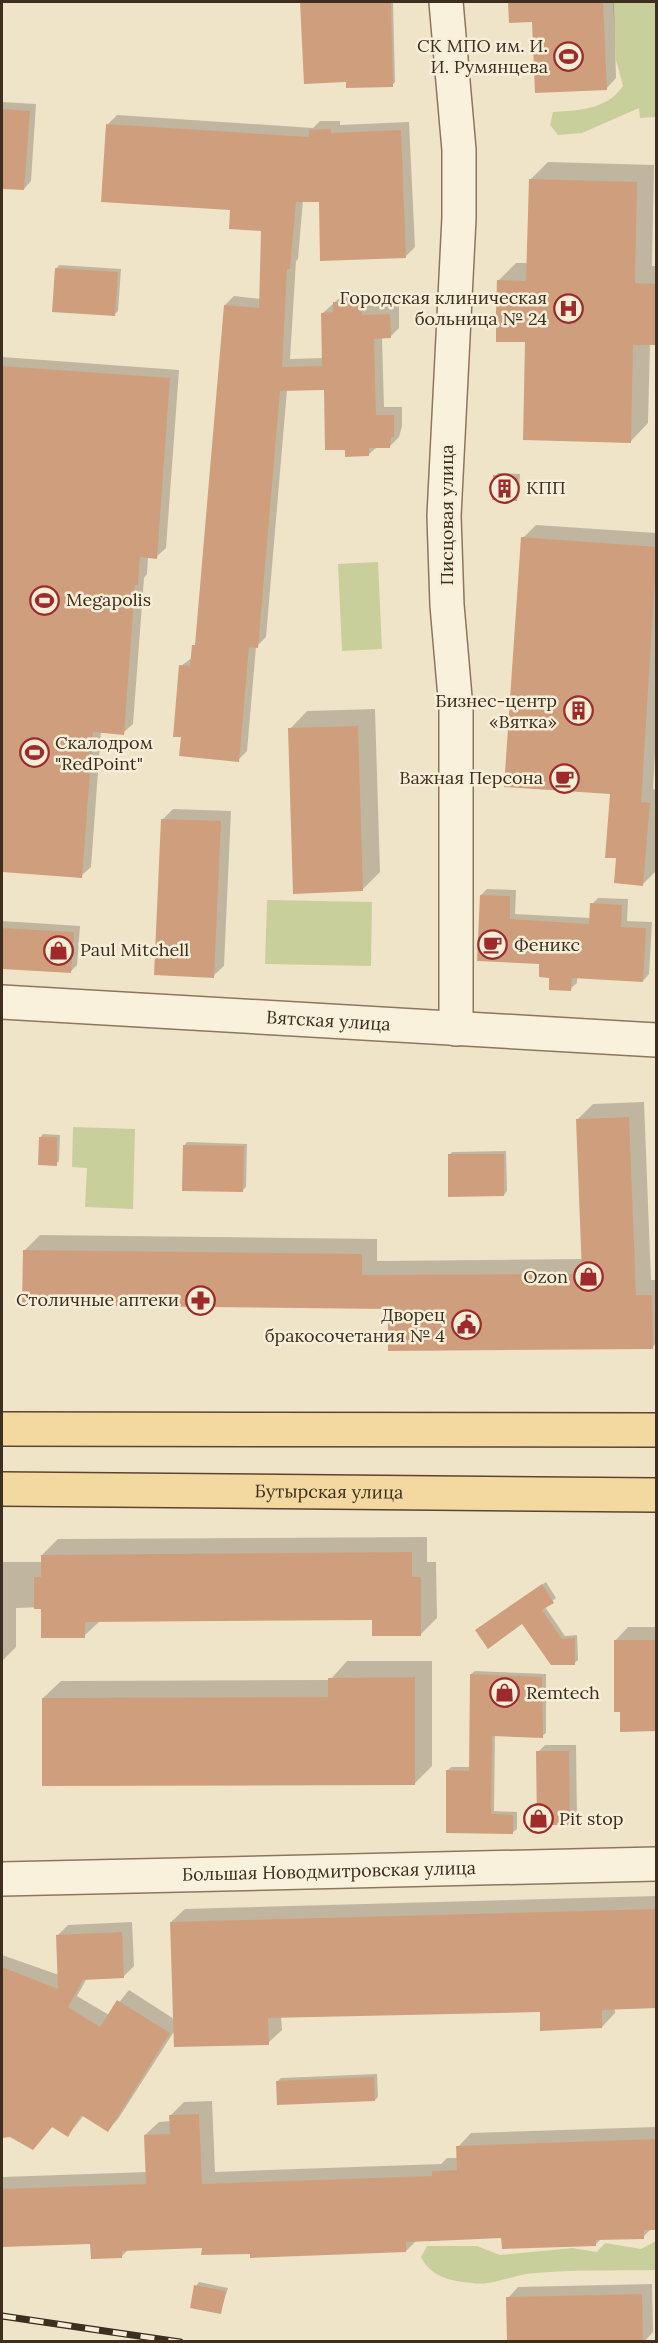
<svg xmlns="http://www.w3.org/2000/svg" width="658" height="2343" viewBox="0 0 658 2343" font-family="Lora,serif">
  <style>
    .green { fill: #c9cf9b }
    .shadow { fill: #0003 }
    .building { fill: #cf9f7d }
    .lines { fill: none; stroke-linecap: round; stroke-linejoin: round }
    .minor-casing { stroke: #8d765c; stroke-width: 36 }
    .major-casing { stroke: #5b4430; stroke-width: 36 }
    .minor { stroke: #faf1dc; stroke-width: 33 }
    .major { stroke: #f3d9a0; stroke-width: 33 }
    .rail-casing { stroke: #3d2e20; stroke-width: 7 }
    .rail { stroke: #f7eed8; stroke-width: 4.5; stroke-dasharray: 14; stroke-linecap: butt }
    .labels { text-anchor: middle; stroke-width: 5; stroke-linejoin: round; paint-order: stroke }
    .poi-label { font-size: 18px; fill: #3d2e20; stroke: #f7eed8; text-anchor: end }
    .street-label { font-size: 18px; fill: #3d2e20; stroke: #f7eed8 }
  </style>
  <rect width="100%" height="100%" fill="#f0e4c8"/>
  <path class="green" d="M613,2H656V117L640,118L639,108L582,133L558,135L550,125L553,112C580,110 606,110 623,86L616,60Z
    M378,562L382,649L342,651L338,564Z
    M267,900L372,902L371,966L265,964Z
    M73,1127L135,1129L133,1209L85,1207L87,1168L72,1167Z
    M656,2241V2270C614,2271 569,2269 526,2274C508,2277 491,2286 472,2283C450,2281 431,2277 421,2257L427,2246H477L500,2255L573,2248L597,2252L605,2243L641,2249Z"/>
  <path class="shadow" d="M301,2H393L395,82L392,85L348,81L306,83Z
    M509,2H614L616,78L606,89L534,20L510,21Z
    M2,102L36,104L31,181L24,189L2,187Z
    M117,115L313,128L320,121H340V125L409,122L415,247L406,256L320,201L303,200L298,259L296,261L290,359L324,358L323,313L344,294L369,293L370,306H399V328L390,337H382L384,407H402V426L399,437L390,446L377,447L368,455L346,448L325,389L287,390L266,637L256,647L247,751L238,760L182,736L181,666L193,657L196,643L225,305L234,296L261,299L262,230L108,124Z
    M548,162L654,165L652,266H656V344H650L648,423L631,441L526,341L499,280L516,263H528L530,180Z
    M59,265L121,269L118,311L114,315L56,269Z
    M2,357L179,370L166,548L156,557H148L147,574L144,578L133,724L123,733L101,731L91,867L81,876L2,870Z
    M498,473L520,474L519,496L516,500L495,476Z
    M536,525L656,533V736L653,789L656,790V871L643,884L618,857L612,793L523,538Z
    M375,709L380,872L362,890L290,729L307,711Z
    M173,809L231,811L224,966L213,976L163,819Z
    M487,889L516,890L515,914L591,918L592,904L598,898L628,899L627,921L652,922L649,974L643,981L577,977V983L570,989L551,976L481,895Z
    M2,921L80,926L77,965L71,971L2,968Z
    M644,1102L651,1280H656V1343L652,1348L24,1251L40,1235L377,1239V1261L583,1259L577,1120L593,1104Z
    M43,1134L60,1135L59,1161L56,1164L40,1138Z
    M187,1142L247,1144L246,1187L243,1190L184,1146Z
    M506,1151L507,1191L504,1195L449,1155L452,1152Z
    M427,1537V1562H436L437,1618L421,1634L374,1618L101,1620L84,1636L42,1607L16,1608V1647L2,1661V1562H42V1555L58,1539Z
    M546,1582L556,1598L545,1607L565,1636L577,1635L578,1660L574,1663L523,1622L480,1628Z
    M628,1627H656V1730L615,1641Z
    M347,1661H432V1766L415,1783L43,1698L61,1681L330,1680Z
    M475,1671L546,1674V1733L542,1736L495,1735L494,1811L517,1812V1829L513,1832H447V1771L451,1767H471V1674Z
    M545,1745H576L577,1817L570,1824L538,1752Z
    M656,1896V2007L615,2008V2013L602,2027L541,2010L281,2016L282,2030L268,2043L175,2030L118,2119L108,2130L84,2115L68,2135L53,2126L33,2148L10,2136H2V1955L59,1975L57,1936L68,1925L132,1922L134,1966L124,1976L87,1978L77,1996L109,2015L129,1990L174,2019L171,1922L185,1909Z
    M377,2074L378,2097L375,2100L278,2081L281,2078Z
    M212,2101L215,2172L441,2164L447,2158H458V2147L471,2133L656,2127V2228H652L643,2237L601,2239L596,2244L502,2237L417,2240L406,2251L251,2252L204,2247L129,2249L122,2256L92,2242L2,2246V2177L147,2172L145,2135L159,2122L171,2121L170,2116L184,2102Z
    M199,2282L228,2288L220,2313L196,2286Z
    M652,2284L653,2332L644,2342H508V2298L518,2287Z"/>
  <path class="building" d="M300,2H391L393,87L346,88V82L304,84Z
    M508,2H603L607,90L535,93L532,22L509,23Z
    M2,109L30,111L24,190L2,189Z
    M106,124L309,137V130L331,129V133L401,130L406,258L320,261L319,202H296L290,269H287L282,367L322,366L321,313L333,312V302L361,301L362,315L390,314L391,338L374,339L376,415H394V437H391L390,448H369V456L345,457V450H325L324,390L280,391L258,648L249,647L239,762L179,756L181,737H173L179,665L190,666L192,645H195L224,305L259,308L261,231L229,229L230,210L101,202Z
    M529,179L637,182L635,283L657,284V345H633L631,443L523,440L525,342H496V311L497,280L526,281Z
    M55,268L118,272L115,316L52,312Z
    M2,366L170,378L157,559L140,557L138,585H135L124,735L93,732L82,878L2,872Z
    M493,475L518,477L517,501L492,500Z
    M521,537L657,547L641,802L650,803L643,886L614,883L616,858H605L610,794L504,787Z
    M358,726L363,891L293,894L288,728Z
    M161,819L221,821L214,978L154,975Z
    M480,895L510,896V919L589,924L590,903L622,905L621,927L646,928L643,982L572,978L571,991L549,990V978L539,977V964L477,961Z
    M2,928L74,932L71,973L2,969Z
    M629,1117L636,1295H652L653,1349L388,1351V1309L22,1305L23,1250L362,1254V1275L582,1274L576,1119Z
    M39,1137H57V1166L38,1165Z
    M183,1145L244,1146L243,1192L182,1191Z
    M448,1154H504V1196L448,1197Z
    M412,1552V1577H421V1636H372V1620L85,1622V1638H41V1609H34V1577H41V1555Z
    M542,1584L554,1603L542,1610L562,1639L575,1638V1665H551L522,1624L488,1649L475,1630Z
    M614,1640H657V1731L620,1732V1712H614Z
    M470,1674L542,1677L543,1738L492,1736L491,1814L513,1815V1834L446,1833V1770L469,1771Z
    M415,1677V1785L42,1786V1698L328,1697V1678Z
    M536,1751H569L570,1825H537Z
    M657,1909V2008L602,2010V2028L540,2031V2012L268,2018L269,2045L174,2047L170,1922Z
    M122,1932L124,1978L83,1980L68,2007L100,2027L117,2000L170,2033L108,2132L81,2115L68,2137L52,2127L33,2150L10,2137L2,2138V1967L58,1989L56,1935Z
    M374,2077L375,2101L277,2105L276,2081Z
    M199,2114L202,2184L432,2176V2171L457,2170L456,2146L657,2139V2230H644V2239L596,2240V2246L502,2249L501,2238L434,2241L406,2242V2252L250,2258V2254L201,2255L202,2248L122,2251V2258L91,2259L90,2244L2,2247V2189L146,2184L144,2135L170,2134L169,2115Z
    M194,2285L226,2291L221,2314L190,2308Z
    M642,2294L643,2342H507L506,2297Z"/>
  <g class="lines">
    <defs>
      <g id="minor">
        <path d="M446,2L459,150V218L444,516L447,605L456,709V1029"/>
        <path id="s1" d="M2,1002L656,1040"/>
        <path id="s2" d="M2,1879L656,1864"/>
      </g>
      <g id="major">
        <path d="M2,1429L656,1430"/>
        <path id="s3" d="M2,1489L656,1495"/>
      </g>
    </defs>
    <use href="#minor" class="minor-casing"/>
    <use href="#major" class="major-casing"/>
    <use href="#minor" class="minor"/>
    <use href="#major" class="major"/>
    <defs>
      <path id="rail" d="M2,2316L180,2342"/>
    </defs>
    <use href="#rail" class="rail-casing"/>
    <use href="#rail" class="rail"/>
  </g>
  <defs>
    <symbol id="stadium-ring" viewBox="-11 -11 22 22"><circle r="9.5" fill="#f7eed8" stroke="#9e2a2b" stroke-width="1.5"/><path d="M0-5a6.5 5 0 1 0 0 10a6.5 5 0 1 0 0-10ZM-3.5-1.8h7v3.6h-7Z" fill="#9e2a2b"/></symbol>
    <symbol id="hospital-ring" viewBox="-11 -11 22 22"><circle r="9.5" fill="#f7eed8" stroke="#9e2a2b" stroke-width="1.5"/><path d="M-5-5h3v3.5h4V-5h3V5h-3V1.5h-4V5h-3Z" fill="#9e2a2b"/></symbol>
    <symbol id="building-ring" viewBox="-11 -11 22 22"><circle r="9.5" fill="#f7eed8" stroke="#9e2a2b" stroke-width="1.5"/><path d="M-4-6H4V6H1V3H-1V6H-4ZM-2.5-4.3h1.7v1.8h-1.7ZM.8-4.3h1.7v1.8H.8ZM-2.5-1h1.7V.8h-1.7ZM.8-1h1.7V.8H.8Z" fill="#9e2a2b"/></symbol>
    <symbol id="cafe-ring" viewBox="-11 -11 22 22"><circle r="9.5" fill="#f7eed8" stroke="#9e2a2b" stroke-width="1.5"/><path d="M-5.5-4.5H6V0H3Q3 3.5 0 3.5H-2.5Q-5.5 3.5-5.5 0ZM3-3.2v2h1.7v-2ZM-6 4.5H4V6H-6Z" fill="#9e2a2b"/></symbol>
    <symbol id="shop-ring" viewBox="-11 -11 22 22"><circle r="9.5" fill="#f7eed8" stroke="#9e2a2b" stroke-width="1.5"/><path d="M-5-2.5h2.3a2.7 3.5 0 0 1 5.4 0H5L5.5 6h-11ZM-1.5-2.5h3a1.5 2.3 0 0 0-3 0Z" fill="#9e2a2b"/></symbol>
    <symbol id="pharmacy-ring" viewBox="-11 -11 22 22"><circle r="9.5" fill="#f7eed8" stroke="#9e2a2b" stroke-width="1.5"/><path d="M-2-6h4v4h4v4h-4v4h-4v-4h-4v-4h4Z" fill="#9e2a2b"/></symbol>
    <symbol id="civic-ring" viewBox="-11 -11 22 22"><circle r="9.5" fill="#f7eed8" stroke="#9e2a2b" stroke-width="1.5"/><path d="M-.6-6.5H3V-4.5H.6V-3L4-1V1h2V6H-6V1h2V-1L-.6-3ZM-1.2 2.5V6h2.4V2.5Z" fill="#9e2a2b"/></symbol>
  </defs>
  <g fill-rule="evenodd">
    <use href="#stadium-ring" x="552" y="40" width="33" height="33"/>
    <use href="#hospital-ring" x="552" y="292" width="33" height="33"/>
    <use href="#building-ring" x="488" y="472" width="33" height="33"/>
    <use href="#stadium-ring" x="28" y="584" width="33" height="33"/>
    <use href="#building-ring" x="562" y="694" width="33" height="33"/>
    <use href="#stadium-ring" x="18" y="736" width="33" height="33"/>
    <use href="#cafe-ring" x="548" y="762" width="33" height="33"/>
    <use href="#cafe-ring" x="476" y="928" width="33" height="33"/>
    <use href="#shop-ring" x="42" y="934" width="33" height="33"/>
    <use href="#shop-ring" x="572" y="1260" width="33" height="33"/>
    <use href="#pharmacy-ring" x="184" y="1284" width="33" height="33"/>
    <use href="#civic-ring" x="450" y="1308" width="33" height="33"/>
    <use href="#shop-ring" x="488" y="1676" width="33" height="33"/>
    <use href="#shop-ring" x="522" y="1802" width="33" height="33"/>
  </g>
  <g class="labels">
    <g class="poi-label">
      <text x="548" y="52">СК МПО им. И.<tspan x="548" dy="21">И. Румянцева</tspan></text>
      <text x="547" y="304">Городская клиническая<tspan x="547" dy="21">больница № 24</tspan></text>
      <text x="526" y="494" text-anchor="start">КПП</text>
      <text x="66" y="606" text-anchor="start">Megapolis</text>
      <text x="557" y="707">Бизнес-центр<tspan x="557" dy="21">«Вятка»</tspan></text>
      <text x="55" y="749" text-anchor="start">Скалодром<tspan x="55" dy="21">"RedPoint"</tspan></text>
      <text x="543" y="784">Важная Персона</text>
      <text x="514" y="951" text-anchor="start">Феникс</text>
      <text x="80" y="956" text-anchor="start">Paul Mitchell</text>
      <text x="568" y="1283">Ozon</text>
      <text x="179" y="1306">Столичные аптеки</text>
      <text x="445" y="1321">Дворец<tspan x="445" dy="21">бракосочетания № 4</tspan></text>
      <text x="526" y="1699" text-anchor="start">Remtech</text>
      <text x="559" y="1825" text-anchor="start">Pit stop</text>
    </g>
    <g class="street-label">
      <text transform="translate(447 515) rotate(-90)" y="6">Писцовая улица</text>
      <text dy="6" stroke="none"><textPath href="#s1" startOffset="327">Вятская улица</textPath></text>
      <text dy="6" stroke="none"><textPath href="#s3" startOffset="327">Бутырская улица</textPath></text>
      <text dy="6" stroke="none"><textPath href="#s2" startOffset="327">Большая Новодмитровская улица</textPath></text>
    </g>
  </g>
  <rect width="658" height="2343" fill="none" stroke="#3d2e20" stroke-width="6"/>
</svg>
